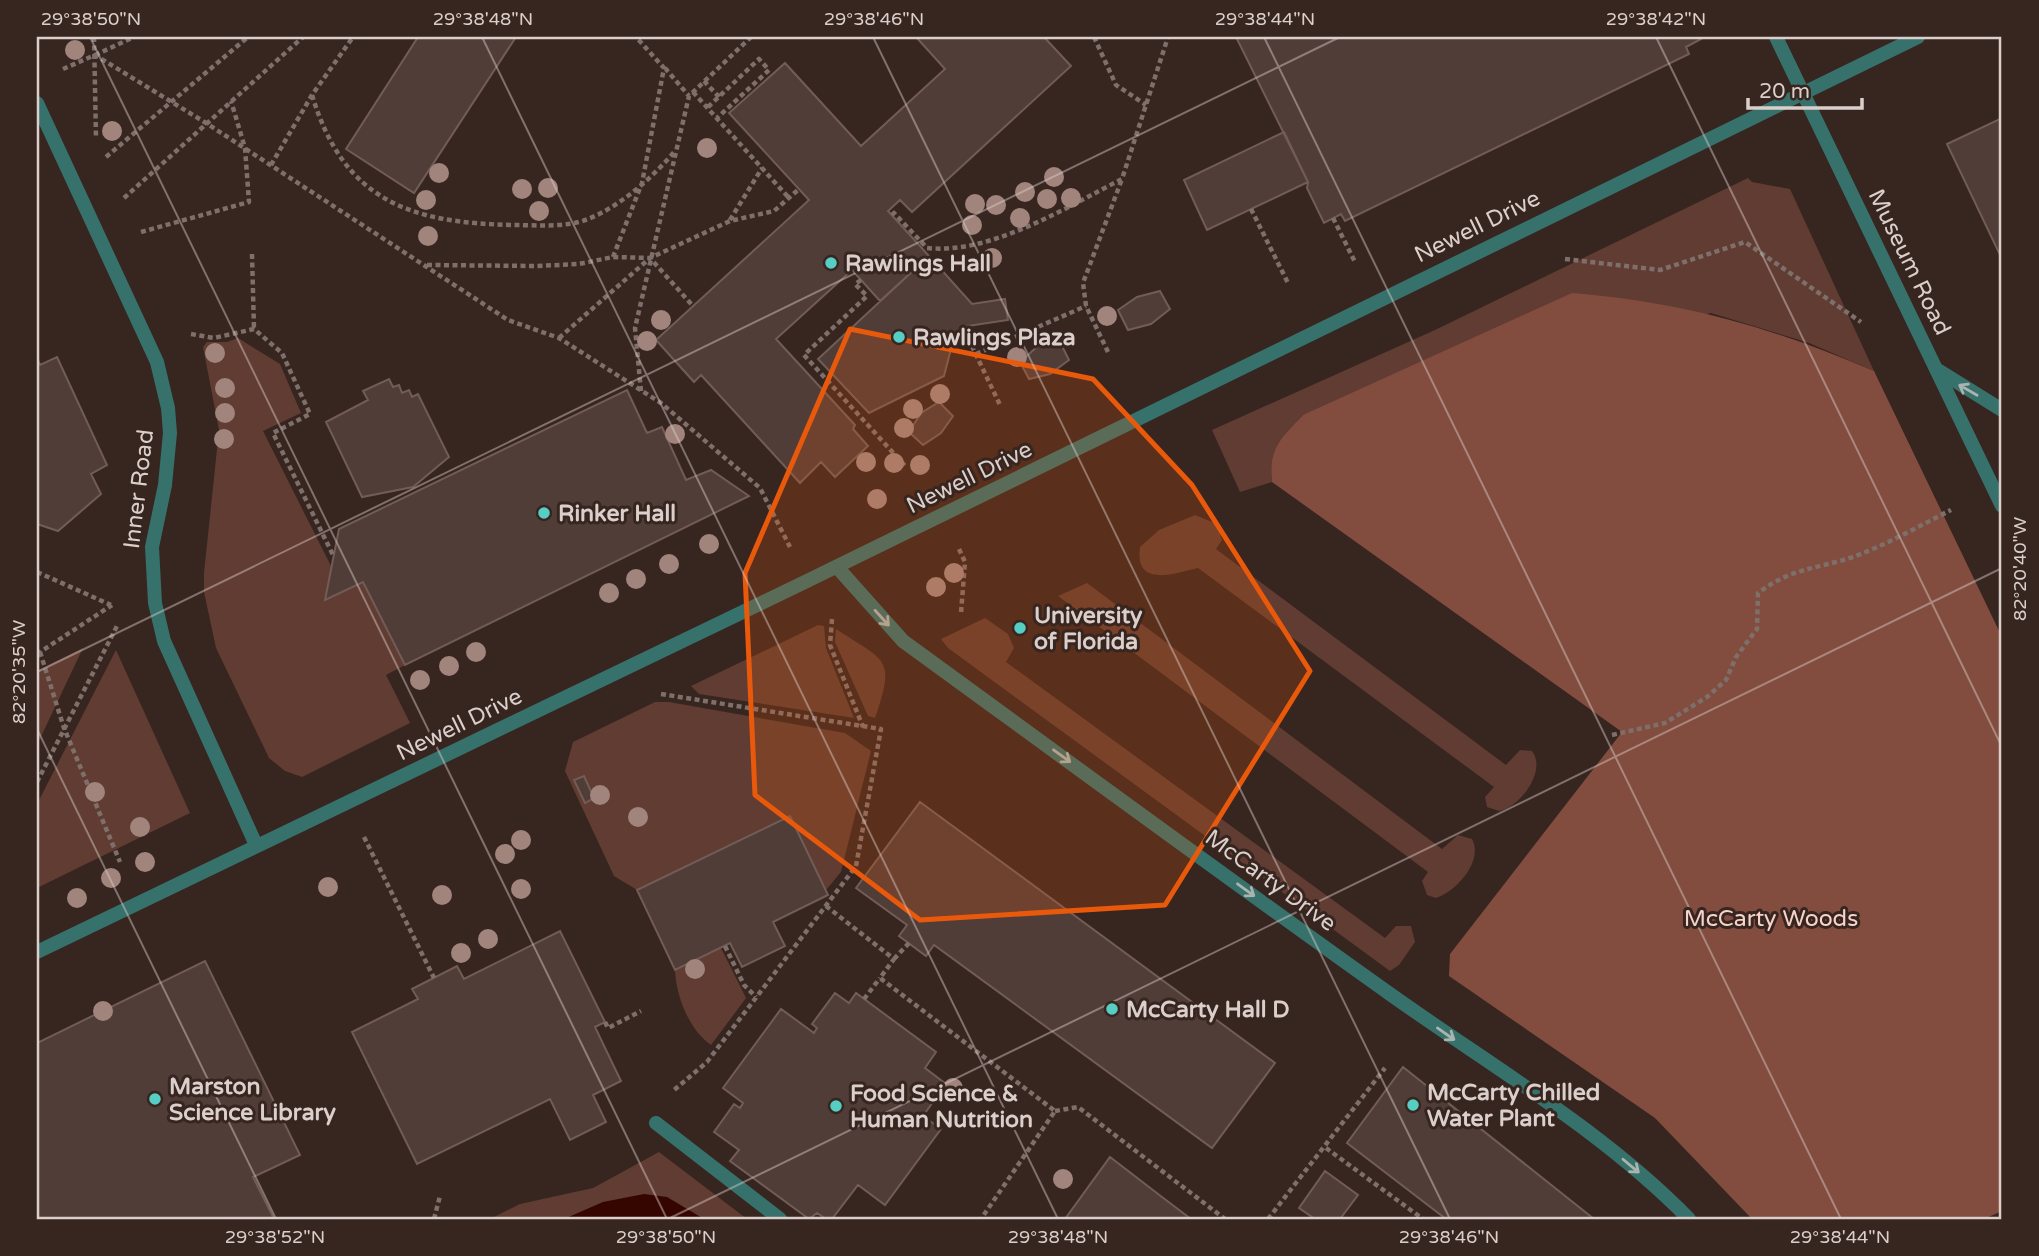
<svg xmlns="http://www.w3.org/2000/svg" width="2039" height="1256" viewBox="0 0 2039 1256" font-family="'Varela Round',sans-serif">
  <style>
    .green { fill: #613c32 }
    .forest { fill: #824d3e }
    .water { fill: #350600 }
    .building { fill: #513d38; stroke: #715c56; stroke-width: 2 }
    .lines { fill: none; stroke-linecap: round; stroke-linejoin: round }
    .path { stroke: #7e6f6a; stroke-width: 4.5; stroke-dasharray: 5 3.5; stroke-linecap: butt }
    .lane { stroke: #37716c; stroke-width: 14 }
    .street { stroke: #37716c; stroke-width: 14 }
    .tree { fill: #a1857d }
    .oneway { stroke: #aab3ae }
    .marked { fill: #e8590c; fill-opacity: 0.2; stroke: #e8590c; stroke-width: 5; stroke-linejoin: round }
    .ticks { fill: none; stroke: #dbcfcb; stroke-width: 2; stroke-opacity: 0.45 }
    .poi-dot { fill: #56cec4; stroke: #372520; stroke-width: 2.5 }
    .labels { text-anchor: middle; stroke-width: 6; stroke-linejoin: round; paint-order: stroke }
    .street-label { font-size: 23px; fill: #dbcfcb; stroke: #372520 }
    .poi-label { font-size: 23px; font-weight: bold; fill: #dbcfcb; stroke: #372520; text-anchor: start }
    .park-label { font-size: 23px; fill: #f7d3c9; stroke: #372520 }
    .neatline { fill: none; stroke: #dbcfcb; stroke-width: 2.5 }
    .ticks-label { font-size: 18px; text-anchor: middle; fill: #dbcfcb }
  </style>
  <rect width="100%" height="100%" fill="#372520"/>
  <path class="green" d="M1748,178L1752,182L1790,189L1874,371L1809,343L1711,313L1303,415C1281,438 1268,448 1272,482L1240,492L1212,430L1435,330Z
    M238,338L280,364L301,413L263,431L332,568L326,600L363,582L405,665L386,675L410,723L302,777L285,771L269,758L216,648L204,592V573L219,430L203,347L207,342H227Z
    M1195,515L1217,524L1222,540L1216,549L1506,765L1520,750L1532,751C1547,770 1521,807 1499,811L1487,807L1485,797L1494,787L1198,568C1176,573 1134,589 1140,547L1159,530Z
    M1087,583L1442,849L1458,835L1472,839C1484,861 1456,892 1436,898L1427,895L1422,881L1428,872L1058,596Z
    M985,618L1008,634L1014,648L1006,662L1385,938L1396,926H1411L1415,942L1399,965L1390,971L948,648L941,639Z
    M818,625L824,626L826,648L854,718L699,694L691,686Z
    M836,629C886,662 896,657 875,718L868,716L835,642Z
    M83,648L37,745V671Z
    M116,650L190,813L37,888V804Z
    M655,702H669L845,733L871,751L841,872L826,890L789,816L637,890L614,876L565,771L573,742Z
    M721,948L746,998L711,1045C689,1030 676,996 675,970Z
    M659,1152L747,1219H490L520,1204L593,1188Z"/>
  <path class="forest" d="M1572,293C1683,302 1771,327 1874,371L2002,637V1211L1984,1219H1752L1655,1118L1449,976L1450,954L1622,732L1272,482C1268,448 1281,438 1303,415Z"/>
  <path class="water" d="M644,1194L667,1197L704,1219H564L603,1202Z"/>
  <path class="building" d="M418,37H516L414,193L346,149Z
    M916,37H1044L1071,66L912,212L900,200L888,211L929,256L880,301L852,270L776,339L855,425L853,429L868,446L835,477L821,462L800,483L701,375L694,382L656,340L809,200L729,113L785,63L861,146L945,69Z
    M1236,37H1700L1701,39L1686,47L1689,54L1345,221L1341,214L1324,223L1307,188L1308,182Z
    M2002,118V259L1947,144Z
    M1284,132L1308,182L1207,230L1184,180Z
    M929,256L972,304L1005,299L1008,320L968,326L953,341L944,376L869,413L818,359Z
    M1160,291L1170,309L1151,324L1128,330L1118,310L1137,297Z
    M1059,340L1069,360L1050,374L1029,379L1020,362L1038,346Z
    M57,357L107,465L91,474L101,494L58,531L37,524V358L40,365Z
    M389,379L393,387L399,385L402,393L409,390L412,397L418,394L449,457L413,487L362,497L326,422L368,400L363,391Z
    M627,390L647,433L662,427L686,480L711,470L749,496L405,665L363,582L325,600L339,529Z
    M939,402L953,416L941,433L923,445L909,432L921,413Z
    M584,776L594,798L585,803L574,780Z
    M920,802L1275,1063L1212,1148L934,945L926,956L899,936L907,925L856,888Z
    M790,816L828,895L773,922L785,946L742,967L730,943L675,970L637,890Z
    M560,931L605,1022L595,1027L621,1081L593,1095L606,1122L570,1140L550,1099L417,1164L352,1032L418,999L412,989L457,966L464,979Z
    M205,961L300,1155L253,1177L274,1219H37V1043Z
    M835,993L849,1003L856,993L936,1052L925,1068L946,1084L923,1116L941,1129L885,1205L858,1185L832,1219H826L817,1213L809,1219L730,1161L739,1150L714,1132L734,1104L740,1108L743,1103L723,1088L781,1009L814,1033L817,1028L812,1024Z
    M1403,1067L1594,1219H1446L1347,1143Z
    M1110,1157L1162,1197L1191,1219H1065Z
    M1325,1171L1358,1195L1340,1219H1315L1299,1208Z"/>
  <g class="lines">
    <path class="path" d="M94,37L96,138
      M1094,37L1116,85L1146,105
      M95,55L134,37
      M665,68L689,96
      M63,69L95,55L206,123L508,320L559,338L661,403L760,488L790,547
      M704,81L719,97
      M693,92L789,198
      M312,95C344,201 410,223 513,225C537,225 566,228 588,219C621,206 653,177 676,150
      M708,107L759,59L769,70L717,118
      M106,157L248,37
      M271,165L312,95L353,37
      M124,198L303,37
      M1251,209L1289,285
      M892,215L894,213L927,248C990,255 1067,207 1122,179L1168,37
      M1333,218L1355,262
      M730,220L762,168
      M141,232L249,202L245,148L231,101
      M252,254L254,329
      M613,257L642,183L664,68L636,37
      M1565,259L1660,270L1745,242L1861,322
      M427,265L537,266L579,264L613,257L650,258L693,306
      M861,280L855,284L867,296L804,355L907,468
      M961,333L969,340L1001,407
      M191,334L214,338L254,329L282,353L310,414L273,433L334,557
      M559,338L650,258L730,221L774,211L799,189
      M1108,352L1086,306L1083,283L1122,179
      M976,354L1086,306
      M641,391L635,328L689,96L751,37
      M959,549L965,562L961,613
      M37,572L111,605
      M832,619L830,645L863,727
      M40,652L64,728L120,862
      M37,654L112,605
      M661,694L881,729L856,866L707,1062L674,1090
      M1612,735L1665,723L1707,697L1726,680L1736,657L1757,629L1758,593C1791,568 1816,569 1853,557C1886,545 1919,526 1951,510
      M37,782L117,626
      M364,837L434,978
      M826,906L894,959L880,978L1055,1111L981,1219
      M725,946L744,985L756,997
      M894,959L909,943
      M864,999L880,978
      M605,1022L608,1028L641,1011
      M1055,1111L1078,1107L1225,1219
      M1326,1148L1423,1219
      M434,1219L440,1196
      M1268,1219L1385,1068"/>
    <path class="lane" d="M1936,369L2002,410
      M656,1123L780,1219"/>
    <path class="street" d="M1776,37L2002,506
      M37,103L157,362L168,408L170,433L165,485L152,547L155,603L164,641L256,845
      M837,567L903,641C1065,759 1227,878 1390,994C1491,1066 1602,1130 1689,1219
      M37,952L807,581L1918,37"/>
  </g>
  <g class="tree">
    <circle cx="75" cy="50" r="10"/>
    <circle cx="112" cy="131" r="10"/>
    <circle cx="707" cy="148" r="10"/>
    <circle cx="439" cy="173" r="10"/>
    <circle cx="1054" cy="177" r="10"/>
    <circle cx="548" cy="188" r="10"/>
    <circle cx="522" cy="189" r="10"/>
    <circle cx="1025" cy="192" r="10"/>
    <circle cx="1071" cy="198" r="10"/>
    <circle cx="1047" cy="199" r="10"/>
    <circle cx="426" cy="200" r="10"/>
    <circle cx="975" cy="204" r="10"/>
    <circle cx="996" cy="205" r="10"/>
    <circle cx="539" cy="211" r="10"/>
    <circle cx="1020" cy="218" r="10"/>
    <circle cx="972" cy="225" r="10"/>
    <circle cx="428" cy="236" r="10"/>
    <circle cx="992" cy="258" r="10"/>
    <circle cx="1107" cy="316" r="10"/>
    <circle cx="661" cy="320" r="10"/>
    <circle cx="647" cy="341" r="10"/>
    <circle cx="215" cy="353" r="10"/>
    <circle cx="1017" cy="357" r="10"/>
    <circle cx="225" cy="388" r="10"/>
    <circle cx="940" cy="394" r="10"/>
    <circle cx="913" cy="409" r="10"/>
    <circle cx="225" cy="413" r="10"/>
    <circle cx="904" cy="428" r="10"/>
    <circle cx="675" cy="434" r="10"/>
    <circle cx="224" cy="439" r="10"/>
    <circle cx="866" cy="462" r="10"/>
    <circle cx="894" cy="463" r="10"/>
    <circle cx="920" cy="465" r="10"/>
    <circle cx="877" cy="499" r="10"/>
    <circle cx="709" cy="544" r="10"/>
    <circle cx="669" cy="564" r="10"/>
    <circle cx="954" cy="573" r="10"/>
    <circle cx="636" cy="579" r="10"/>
    <circle cx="936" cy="587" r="10"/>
    <circle cx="609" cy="593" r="10"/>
    <circle cx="476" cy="652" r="10"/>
    <circle cx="449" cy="666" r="10"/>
    <circle cx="420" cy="680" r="10"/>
    <circle cx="95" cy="792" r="10"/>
    <circle cx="600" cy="795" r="10"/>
    <circle cx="638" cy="817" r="10"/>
    <circle cx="140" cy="827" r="10"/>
    <circle cx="521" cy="840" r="10"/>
    <circle cx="505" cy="854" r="10"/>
    <circle cx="145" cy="862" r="10"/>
    <circle cx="111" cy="878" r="10"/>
    <circle cx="328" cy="887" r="10"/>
    <circle cx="521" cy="889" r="10"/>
    <circle cx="442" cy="895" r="10"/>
    <circle cx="77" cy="898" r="10"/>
    <circle cx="488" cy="939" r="10"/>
    <circle cx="461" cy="953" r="10"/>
    <circle cx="695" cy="969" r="10"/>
    <circle cx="103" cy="1011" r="10"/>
    <circle cx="953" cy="1088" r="10"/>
    <circle cx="1063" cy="1179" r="10"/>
  </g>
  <defs><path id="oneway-shaft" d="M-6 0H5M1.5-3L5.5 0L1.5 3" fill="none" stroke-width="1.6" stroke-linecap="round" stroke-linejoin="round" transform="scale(1.75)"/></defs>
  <g class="oneway">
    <use href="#oneway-shaft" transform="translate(1968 390) rotate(-150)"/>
    <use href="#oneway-shaft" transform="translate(882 618) rotate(48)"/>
    <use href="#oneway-shaft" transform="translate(1062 756) rotate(36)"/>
    <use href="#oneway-shaft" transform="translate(1246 890) rotate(36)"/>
    <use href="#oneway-shaft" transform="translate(1446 1034) rotate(35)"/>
    <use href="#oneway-shaft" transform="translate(1631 1166) rotate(40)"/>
  </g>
  <path class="marked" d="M850,329L1093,379L1192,485L1310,671L1165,905L920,920L755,795L745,573Z"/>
  <path class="ticks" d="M90,37L667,1219M482,37L1058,1219M873,37L1450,1219M1264,37L1841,1219M1656,37L2002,747M37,672L1340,37M37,729L276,1219M668,1219L2002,568"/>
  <g class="poi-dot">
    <circle cx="831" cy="263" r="7"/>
    <circle cx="899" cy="337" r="7"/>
    <circle cx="544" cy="513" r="7"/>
    <circle cx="1020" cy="628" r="7"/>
    <circle cx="1112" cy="1009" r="7"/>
    <circle cx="155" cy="1099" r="7"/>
    <circle cx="1413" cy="1105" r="7"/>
    <circle cx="836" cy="1106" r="7"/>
  </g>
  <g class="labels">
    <g class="street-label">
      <text transform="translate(1477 226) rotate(-26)" y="8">Newell Drive</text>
      <text transform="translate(1910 262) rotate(64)" y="8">Museum Road</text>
      <text transform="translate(969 477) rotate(-26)" y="8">Newell Drive</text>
      <text transform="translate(138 489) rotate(-83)" y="8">Inner Road</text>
      <text transform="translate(459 724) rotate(-26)" y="8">Newell Drive</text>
      <text transform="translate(1271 880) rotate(36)" y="8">McCarty Drive</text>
    </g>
    <g class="poi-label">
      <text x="845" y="271">Rawlings Hall</text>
      <text x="913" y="345">Rawlings Plaza</text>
      <text x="558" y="521">Rinker Hall</text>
      <text x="1034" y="623">University<tspan x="1034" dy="26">of Florida</tspan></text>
      <text x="1126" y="1017">McCarty Hall D</text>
      <text x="169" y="1094">Marston<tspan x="169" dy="26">Science Library</tspan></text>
      <text x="1427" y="1100">McCarty Chilled<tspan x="1427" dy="26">Water Plant</tspan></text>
      <text x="850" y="1101">Food Science &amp;<tspan x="850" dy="26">Human Nutrition</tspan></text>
    </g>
    <g class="park-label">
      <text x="1771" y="926">McCarty Woods</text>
    </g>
  </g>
  <rect width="2039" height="1256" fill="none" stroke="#372520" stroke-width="77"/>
  <path d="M1748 98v10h114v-10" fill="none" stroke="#dbcfcb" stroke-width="3.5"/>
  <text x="1759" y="98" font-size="21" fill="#dbcfcb" stroke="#372520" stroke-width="5" paint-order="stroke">20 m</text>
  <rect x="38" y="38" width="1962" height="1180" class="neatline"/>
  <g class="ticks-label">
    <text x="91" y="25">29°38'50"N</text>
    <text x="483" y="25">29°38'48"N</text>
    <text x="874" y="25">29°38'46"N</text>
    <text x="1265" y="25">29°38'44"N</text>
    <text x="1656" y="25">29°38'42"N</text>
    <text transform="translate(2020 569) rotate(-90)" y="6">82°20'40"W</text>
    <text transform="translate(19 672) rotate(-90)" y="6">82°20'35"W</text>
    <text x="275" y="1243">29°38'52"N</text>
    <text x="666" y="1243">29°38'50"N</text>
    <text x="1058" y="1243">29°38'48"N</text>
    <text x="1449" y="1243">29°38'46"N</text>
    <text x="1840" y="1243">29°38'44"N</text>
  </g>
</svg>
